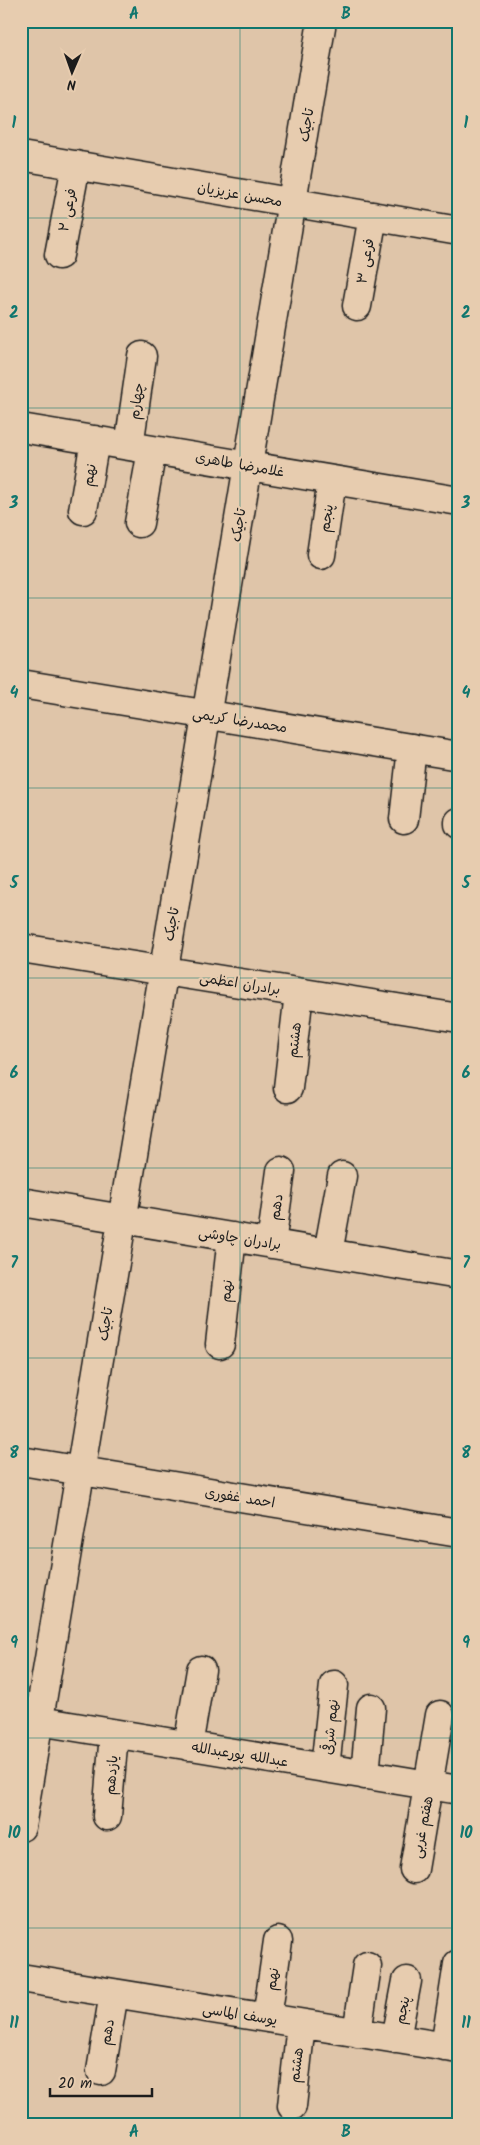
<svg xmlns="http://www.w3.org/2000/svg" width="480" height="2145" viewBox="0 0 480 2145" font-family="Kalam,'Playpen Sans Arabic',sans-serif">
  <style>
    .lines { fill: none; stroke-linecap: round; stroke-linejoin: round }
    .street-casing { stroke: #1c1c1c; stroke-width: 31 }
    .street { stroke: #e7ccaf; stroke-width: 28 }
    .grid { fill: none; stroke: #0f766e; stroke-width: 1; stroke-opacity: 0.55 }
    .labels { text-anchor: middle; stroke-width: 4.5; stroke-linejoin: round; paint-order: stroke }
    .street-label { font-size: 14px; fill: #1c1c1c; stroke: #e7ccaf }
    .neatline { fill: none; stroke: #0f766e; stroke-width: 2 }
    .grid-label { font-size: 16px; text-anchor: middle; font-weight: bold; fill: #0f766e }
  </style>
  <rect width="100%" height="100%" fill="#dfc5a9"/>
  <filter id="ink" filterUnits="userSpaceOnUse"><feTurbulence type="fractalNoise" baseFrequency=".02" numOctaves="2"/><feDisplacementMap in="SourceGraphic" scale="10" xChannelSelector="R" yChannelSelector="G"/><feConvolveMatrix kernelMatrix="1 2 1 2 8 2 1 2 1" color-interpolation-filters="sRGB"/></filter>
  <g filter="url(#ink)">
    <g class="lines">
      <defs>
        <path id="street" d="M21,156L459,231
          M59,255L76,165
          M357,306L373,216
          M21,428L459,501
          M129,446L142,356
          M83,510L95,440
          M139,523L152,450
          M321,555L332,480
          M21,684L459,756
          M404,819L412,748
          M459,824V822
          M21,948L459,1018
          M288,1088L299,993
          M21,1202L459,1275
          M271,1244L281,1171
          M328,1253L342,1176
          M220,1344L232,1237
          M21,1461L459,1533
          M21,1718L459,1790
          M188,1746L201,1670
          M325,1768L334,1685
          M365,1775L371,1708
          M107,1816L114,1734
          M21,1827L322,21
          M414,1869L440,1715
          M21,1978L459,2049
          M267,2018L278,1941
          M357,2033L367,1966
          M396,2039L407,1981
          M445,2047L458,1964
          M101,2071L114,1993
          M292,2106L301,2024"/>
      </defs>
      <use href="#street" class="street-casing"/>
      <use href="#street" class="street"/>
    </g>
  </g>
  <path class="grid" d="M240,21V2124M21,218H459M21,408H459M21,598H459M21,788H459M21,978H459M21,1168H459M21,1358H459M21,1548H459M21,1738H459M21,1928H459"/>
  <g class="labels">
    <g class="street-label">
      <text transform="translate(306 125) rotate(-81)" y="5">تاجیک</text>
      <text transform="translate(240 194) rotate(10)" y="5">محسن عزیزیان</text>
      <text transform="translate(67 210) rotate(-79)" y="5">فرعی ۲</text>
      <text transform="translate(365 261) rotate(-80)" y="5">فرعی ۳</text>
      <text transform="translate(136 401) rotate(-82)" y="5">چهارم</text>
      <text transform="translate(240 464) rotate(10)" y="5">غلامرضا طاهری</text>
      <text transform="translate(89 475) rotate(-80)" y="5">نهم</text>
      <text transform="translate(326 518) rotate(-81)" y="5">پنجم</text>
      <text transform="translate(238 525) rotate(-81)" y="5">تاجیک</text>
      <text transform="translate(240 720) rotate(9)" y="5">محمدرضا کریمی</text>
      <text transform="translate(171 924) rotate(-80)" y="5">تاجیک</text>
      <text transform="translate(240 983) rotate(9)" y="5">برادران اعظمی</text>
      <text transform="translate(294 1040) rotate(-84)" y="5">هشتم</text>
      <text transform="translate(276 1207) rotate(-82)" y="5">دهم</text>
      <text transform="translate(240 1238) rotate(9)" y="5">برادران چاوشی</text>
      <text transform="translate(226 1291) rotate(-84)" y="5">نهم</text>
      <text transform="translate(105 1324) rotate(-81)" y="5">تاجیک</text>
      <text transform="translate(240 1497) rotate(9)" y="5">احمد غفوری</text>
      <text transform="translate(330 1727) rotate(-84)" y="5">نهم شرقی</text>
      <text transform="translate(240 1754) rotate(9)" y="5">عبدالله پورعبدالله</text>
      <text transform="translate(111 1775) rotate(-85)" y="5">یازدهم</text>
      <text transform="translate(422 1827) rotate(-79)" y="5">هفتم غربی</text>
      <text transform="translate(272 1979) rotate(-82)" y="5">نهم</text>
      <text transform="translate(402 2010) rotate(-78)" y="5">پنجم</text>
      <text transform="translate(240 2014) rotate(9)" y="5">یوسف الماسی</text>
      <text transform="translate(107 2032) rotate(-81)" y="5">دهم</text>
      <text transform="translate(296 2065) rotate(-83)" y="5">هشتم</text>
    </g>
  </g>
  <rect width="480" height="2145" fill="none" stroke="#e7ccaf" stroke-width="55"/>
  <g transform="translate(72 72) rotate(182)" stroke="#e7ccaf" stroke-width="4" paint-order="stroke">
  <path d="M0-4L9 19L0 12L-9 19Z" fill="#1c1c1c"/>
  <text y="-8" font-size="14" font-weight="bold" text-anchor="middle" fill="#1c1c1c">N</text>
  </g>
  <path d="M50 2088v8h102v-8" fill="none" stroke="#1c1c1c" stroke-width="2.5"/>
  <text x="58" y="2088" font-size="15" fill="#1c1c1c" stroke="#e7ccaf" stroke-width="4" paint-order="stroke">20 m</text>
  <rect x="28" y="28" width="424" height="2090" class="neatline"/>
  <g class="grid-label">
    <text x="134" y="19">A</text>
    <text x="346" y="19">B</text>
    <text x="14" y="128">1</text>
    <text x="466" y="128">1</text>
    <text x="14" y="318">2</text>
    <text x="466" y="318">2</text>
    <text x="14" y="508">3</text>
    <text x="466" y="508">3</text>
    <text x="14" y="698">4</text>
    <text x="466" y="698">4</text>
    <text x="14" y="888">5</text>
    <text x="466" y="888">5</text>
    <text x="14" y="1078">6</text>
    <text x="466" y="1078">6</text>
    <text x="14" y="1268">7</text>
    <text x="466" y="1268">7</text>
    <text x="14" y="1458">8</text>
    <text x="466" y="1458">8</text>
    <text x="14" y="1648">9</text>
    <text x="466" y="1648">9</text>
    <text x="14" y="1838">10</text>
    <text x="466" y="1838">10</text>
    <text x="14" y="2028">11</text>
    <text x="466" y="2028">11</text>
    <text x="134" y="2137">A</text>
    <text x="346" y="2137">B</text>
  </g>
</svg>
